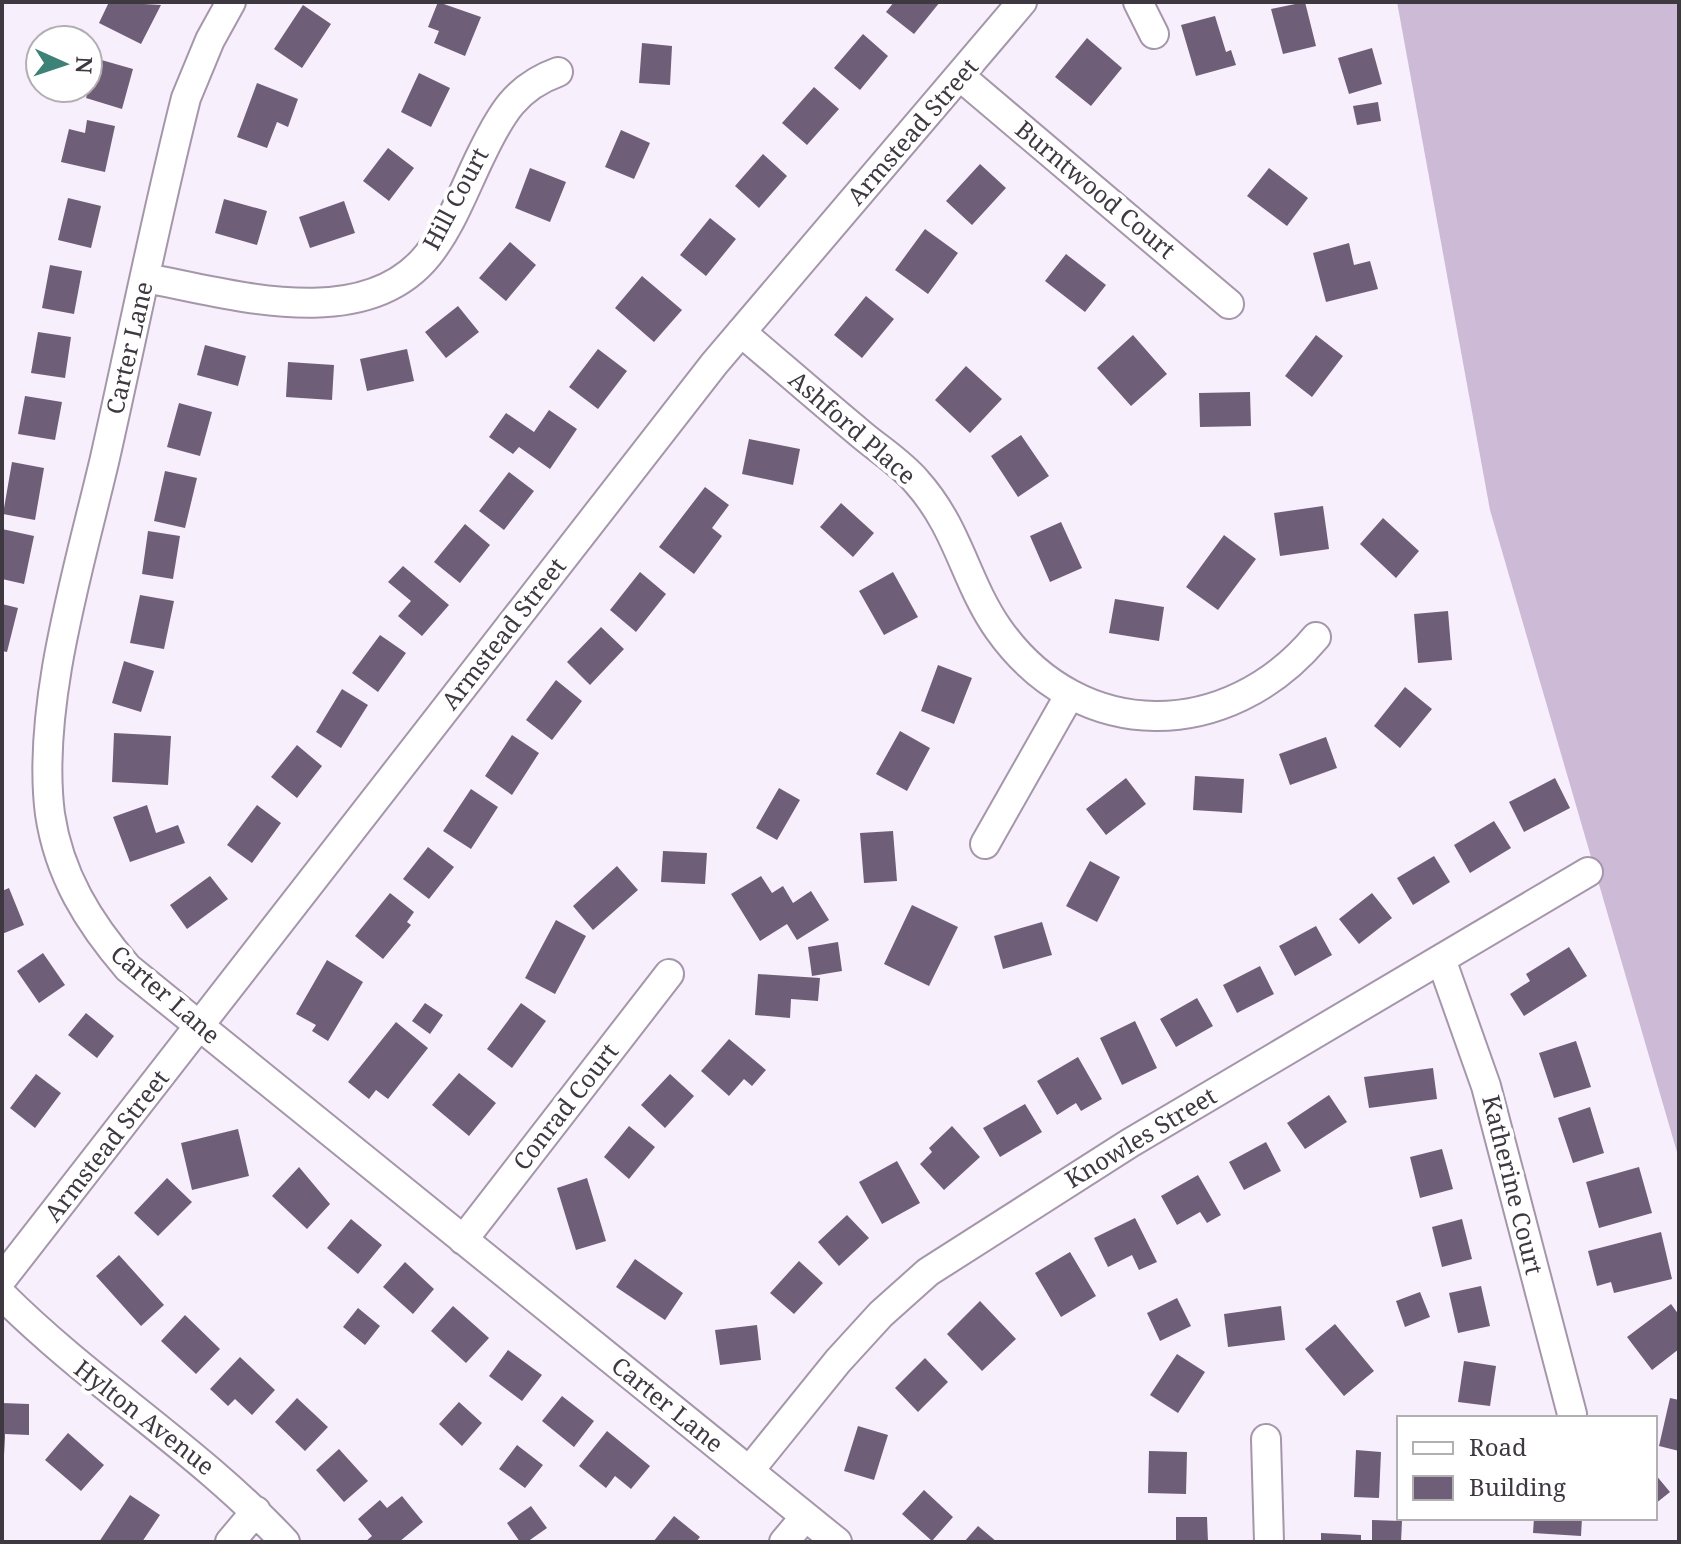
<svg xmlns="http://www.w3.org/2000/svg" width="1681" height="1544" viewBox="0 0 1681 1544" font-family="'Noto Serif',serif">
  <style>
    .forest { fill: #cdbad6 }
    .building { fill: #6f5e77 }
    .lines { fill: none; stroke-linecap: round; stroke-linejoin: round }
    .minor-casing { stroke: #a596ab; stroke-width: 32 }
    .minor { stroke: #fff; stroke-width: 28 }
    .labels { text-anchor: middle; stroke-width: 8; stroke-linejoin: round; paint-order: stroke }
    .street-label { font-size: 24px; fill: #3e3841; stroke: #fff }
  </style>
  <rect width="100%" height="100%" fill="#f8effc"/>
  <path class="forest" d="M1397,2H1678L1679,1159L1490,510Z"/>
  <path class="building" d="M109,2L161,5L141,44L99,23Z
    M438,2L481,17L465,56L434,43L439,31L428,27Z
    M894,2H940L914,34L886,12Z
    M1305,2L1316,46L1283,54L1271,9Z
    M303,5L331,24L302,68L274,49Z
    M1215,16L1226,52L1231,50L1236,65L1196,76L1181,25Z
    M863,34L888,56L860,90L834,68Z
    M1087,38L1122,68L1091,106L1055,77Z
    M642,43L672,46L670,85L639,83Z
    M1372,48L1382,84L1349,94L1338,58Z
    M98,59L133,69L122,109L86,98Z
    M419,73L450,88L431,127L401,112Z
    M257,83L298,99L288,127L277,122L267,148L237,137Z
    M814,87L839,109L807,145L782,123Z
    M1378,102L1381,121L1357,125L1353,106Z
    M87,120L115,126L105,172L61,162L69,129L85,133Z
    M621,130L650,143L634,179L605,167Z
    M388,148L414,168L389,201L363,181Z
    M763,154L787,176L759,208L735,186Z
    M980,164L1006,188L972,225L946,201Z
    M530,168L566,182L550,222L515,208Z
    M1269,168L1308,198L1287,226L1247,196Z
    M68,198L101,206L91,248L58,240Z
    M224,199L267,211L257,245L215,233Z
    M344,201L355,233L310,248L299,217Z
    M710,218L736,239L706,276L680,255Z
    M925,229L958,253L928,294L895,270Z
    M510,242L536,265L506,301L479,278Z
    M1349,243L1354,265L1370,261L1378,289L1326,302L1313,253Z
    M1066,254L1106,285L1085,312L1045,281Z
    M50,265L82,271L74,314L42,308Z
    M642,276L682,310L654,342L615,308Z
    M866,296L894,319L862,358L834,335Z
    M458,306L479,332L446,358L425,332Z
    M38,332L71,337L65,378L31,373Z
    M1133,335L1167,374L1131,406L1097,368Z
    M1316,335L1343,356L1312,397L1285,376Z
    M205,345L246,356L238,386L197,375Z
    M407,349L414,381L367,391L360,359Z
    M598,349L627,371L598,409L569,387Z
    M288,362L334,365L332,400L286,397Z
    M966,366L1002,399L970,433L935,400Z
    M1250,392L1251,426L1200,427L1199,393Z
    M25,396L62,402L55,440L18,434Z
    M179,403L212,412L200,456L167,447Z
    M549,410L577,429L550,469L519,447L513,454L489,437L506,413L534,432Z
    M1021,435L1049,476L1018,497L991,456Z
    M749,439L800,449L793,485L742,474Z
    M12,462L44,468L35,520L3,514Z
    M165,471L197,478L185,528L154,521Z
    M509,472L534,491L504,530L479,511Z
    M705,487L729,505L712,528L722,536L694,574L659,547Z
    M841,503L874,533L853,557L820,527Z
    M1323,506L1329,549L1280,556L1274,513Z
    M1383,518L1419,551L1396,578L1360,544Z
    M1061,522L1082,568L1050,582L1030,536Z
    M465,524L490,545L460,583L434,562Z
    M2,529L34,536L24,584L2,579Z
    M148,531L180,536L173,579L142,574Z
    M1224,535L1256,559L1218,610L1186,587Z
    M403,566L449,605L422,636L398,616L411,601L388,582Z
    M640,572L666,594L636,632L610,610Z
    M893,572L918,617L884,635L859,591Z
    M140,595L174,601L164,649L130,643Z
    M1115,599L1164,607L1159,641L1109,633Z
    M2,604L18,608L7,652L2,651Z
    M1448,611L1452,660L1418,663L1414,614Z
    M601,627L624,649L590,685L567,662Z
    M380,635L406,653L378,692L352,673Z
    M124,661L154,671L141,712L112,703Z
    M938,665L972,678L954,724L921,711Z
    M556,680L582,701L552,740L526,720Z
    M1405,687L1432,709L1400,748L1374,726Z
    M342,689L368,705L341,748L316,732Z
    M900,731L930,748L907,791L876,774Z
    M114,733L171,736L168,785L112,782Z
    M512,735L539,753L512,795L485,776Z
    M1326,737L1337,768L1290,785L1279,754Z
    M297,745L322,766L297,798L271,777Z
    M1195,776L1244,779L1242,813L1193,810Z
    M1126,778L1146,804L1106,835L1086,809Z
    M1555,778L1570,808L1524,832L1509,802Z
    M779,788L800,800L777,840L756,828Z
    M471,789L498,807L471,849L443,831Z
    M147,805L156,833L178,825L185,843L130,862L113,817Z
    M257,805L281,823L252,863L227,845Z
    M1494,821L1511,848L1470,873L1454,845Z
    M893,831L897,881L864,883L860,833Z
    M428,847L454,867L429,899L403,879Z
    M663,851L707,853L705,884L661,882Z
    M1434,856L1450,882L1413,905L1397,878Z
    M1090,861L1120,877L1097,922L1066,906Z
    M617,866L638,890L593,930L573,906Z
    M210,876L228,899L187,929L170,905Z
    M761,876L772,893L783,886L793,903L811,891L829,920L797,940L787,924L760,941L731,894Z
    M9,888L24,925L2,934V891Z
    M390,893L414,912L407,922L411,925L383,959L355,936Z
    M1372,893L1392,918L1359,944L1339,919Z
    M912,905L958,927L929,986L884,964Z
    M556,920L586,936L555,994L525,978Z
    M1042,922L1052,955L1003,969L994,936Z
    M1316,926L1332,955L1295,976L1279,946Z
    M838,942L842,971L812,976L808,947Z
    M1569,947L1587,976L1524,1016L1510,994L1530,981L1526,974Z
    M43,953L65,985L39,1003L17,971Z
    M327,960L363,982L328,1041L312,1031L316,1025L296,1014Z
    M1260,966L1274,994L1237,1013L1223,985Z
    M758,974L820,978L818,1001L791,999L790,1018L755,1015Z
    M1197,998L1213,1026L1176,1047L1160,1019Z
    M425,1003L443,1015L430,1034L412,1021Z
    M521,1003L546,1021L512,1068L487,1049Z
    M86,1013L114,1036L97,1058L68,1035Z
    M1135,1021L1157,1068L1122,1085L1100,1038Z
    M396,1022L428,1048L388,1099L376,1090L369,1099L348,1082Z
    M729,1039L766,1070L752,1086L744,1079L729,1096L701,1071Z
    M1576,1041L1591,1087L1554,1098L1539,1053Z
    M1078,1057L1102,1099L1081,1111L1076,1103L1057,1115L1037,1081Z
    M1433,1068L1437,1099L1369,1108L1364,1077Z
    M459,1073L496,1103L469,1136L432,1105Z
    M36,1074L61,1093L35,1128L10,1108Z
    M670,1074L694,1096L665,1128L641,1105Z
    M1329,1095L1347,1122L1305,1149L1287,1123Z
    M1025,1104L1042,1132L1000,1157L983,1128Z
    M1590,1107L1604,1153L1573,1163L1558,1118Z
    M629,1126L655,1147L629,1179L604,1157Z
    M952,1126L980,1157L944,1190L920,1164L932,1152L929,1148Z
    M238,1129L249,1176L192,1190L181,1143Z
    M1266,1142L1281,1171L1244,1190L1229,1162Z
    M1442,1149L1453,1189L1420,1198L1410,1157Z
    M897,1161L920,1203L882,1224L859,1182Z
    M299,1167L330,1204L307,1229L272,1196Z
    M1639,1167L1652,1213L1599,1228L1586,1182Z
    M1198,1175L1221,1215L1207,1223L1200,1212L1177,1225L1161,1196Z
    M167,1178L192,1202L158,1236L134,1213Z
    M587,1178L606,1241L576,1250L557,1188Z
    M847,1215L869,1238L839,1266L818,1242Z
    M1135,1218L1157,1262L1139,1270L1132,1255L1108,1267L1094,1238Z
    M351,1219L382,1245L358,1274L327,1248Z
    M1462,1219L1472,1259L1442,1267L1432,1227Z
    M1661,1232L1672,1279L1614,1293L1611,1282L1597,1286L1588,1251Z
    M1070,1252L1096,1296L1061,1317L1035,1273Z
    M119,1255L164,1305L141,1326L96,1276Z
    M635,1259L683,1293L665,1320L616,1287Z
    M799,1261L823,1283L794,1314L770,1293Z
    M405,1262L434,1289L413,1314L383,1287Z
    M1481,1286L1490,1326L1458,1333L1449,1293Z
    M1420,1292L1430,1317L1405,1327L1396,1301Z
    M1177,1298L1191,1326L1160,1341L1147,1313Z
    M980,1301L1016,1339L982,1371L947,1334Z
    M1671,1304L1679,1315V1349L1652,1370L1627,1337Z
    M453,1306L489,1338L466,1363L431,1331Z
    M1281,1306L1285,1340L1228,1347L1224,1314Z
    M358,1308L380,1326L365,1345L343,1327Z
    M185,1315L220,1349L196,1374L161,1341Z
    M1335,1324L1374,1371L1344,1396L1305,1349Z
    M757,1325L761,1360L720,1365L715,1330Z
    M508,1350L542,1375L522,1401L489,1376Z
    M1177,1354L1205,1372L1178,1413L1150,1395Z
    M240,1357L275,1390L252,1415L235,1399L228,1406L210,1389Z
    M925,1358L948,1382L918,1412L895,1388Z
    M1464,1361L1496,1366L1490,1406L1458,1402Z
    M562,1396L594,1421L574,1447L542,1421Z
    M297,1398L328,1427L305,1451L275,1422Z
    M1670,1398L1679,1400V1451L1659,1446Z
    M459,1402L482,1423L462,1446L439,1424Z
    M2,1403L29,1404V1435L5,1434V1455Z
    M858,1426L888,1435L874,1480L844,1471Z
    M607,1431L650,1466L631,1489L615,1476L606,1488L579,1466Z
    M68,1433L104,1465L81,1491L45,1460Z
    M517,1445L543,1465L525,1488L499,1469Z
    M339,1449L368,1481L344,1502L316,1470Z
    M1356,1450L1381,1452L1379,1498L1354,1497Z
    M1149,1451L1187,1452L1186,1494L1148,1493Z
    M1655,1474L1670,1492L1655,1504Z
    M924,1490L953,1517L932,1541L902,1514Z
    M130,1495L160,1515L142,1542H99Z
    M402,1496L423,1522L399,1542H365L372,1536L358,1519L380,1500L387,1508Z
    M531,1506L547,1528L527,1542H520L507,1523Z
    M674,1516L700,1537L696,1542H653Z
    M1176,1517H1207L1208,1542H1176Z
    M1534,1518H1582L1581,1536L1533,1533Z
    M1372,1520L1402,1521L1401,1542H1372Z
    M978,1526L997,1542H964Z
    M1321,1533L1361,1535V1542H1321Z"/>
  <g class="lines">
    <defs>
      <path id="minor" d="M231,2L210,40L186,98C156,217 132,338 105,458C80,565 36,706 50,814C59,875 89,923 128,968L837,1542
        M1138,2L1154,34
        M961,77L1229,304
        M146,278C231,294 364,335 428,255C452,225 465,187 482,153C501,114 516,87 558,72
        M741,332C781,366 821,401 862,435C880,450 902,464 917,482C959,529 965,582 999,630C1081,745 1228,742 1316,637
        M985,844L1069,696
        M1441,959L1486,1086L1572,1414
        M463,1240L669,974
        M2,1279L714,364L1022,2
        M2,1295C91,1384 199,1450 285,1542
        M1266,1439L1269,1542
        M749,1471L838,1361L881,1314L928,1272L1130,1143L1588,872
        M230,1542L256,1511
        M784,1542L805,1517"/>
    </defs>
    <use href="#minor" class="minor-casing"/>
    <use href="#minor" class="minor"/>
  </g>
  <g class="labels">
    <g class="street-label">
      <text transform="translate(913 132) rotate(-49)" y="8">Armstead Street</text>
      <text transform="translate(1095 190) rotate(40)" y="8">Burntwood Court</text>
      <text transform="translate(456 199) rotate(-62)" y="8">Hill Court</text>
      <text transform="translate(130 348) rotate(-77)" y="8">Carter Lane</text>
      <text transform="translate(852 428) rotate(41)" y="8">Ashford Place</text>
      <text transform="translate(504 634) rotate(-52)" y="8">Armstead Street</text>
      <text transform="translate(165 995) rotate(41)" y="8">Carter Lane</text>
      <text transform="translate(566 1107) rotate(-52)" y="8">Conrad Court</text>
      <text transform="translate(1141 1138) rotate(-31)" y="8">Knowles Street</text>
      <text transform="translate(107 1146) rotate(-52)" y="8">Armstead Street</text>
      <text transform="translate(1512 1185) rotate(76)" y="8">Katherine Court</text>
      <text transform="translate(667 1405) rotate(39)" y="8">Carter Lane</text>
      <text transform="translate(144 1418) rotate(38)" y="8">Hylton Avenue</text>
    </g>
  </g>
  <rect width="1681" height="1544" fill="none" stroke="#3e3841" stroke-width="8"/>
  <rect x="1397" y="1416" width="260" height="104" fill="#ffffff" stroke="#b2afb3" stroke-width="2"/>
  <rect x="1413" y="1442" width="40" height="12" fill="#ffffff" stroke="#b2afb3" stroke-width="2"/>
  <text x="1469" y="1456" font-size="24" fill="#3e3841">Road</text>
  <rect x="1413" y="1476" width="40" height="24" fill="#6f5e77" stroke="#b2afb3" stroke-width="2"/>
  <text x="1469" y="1496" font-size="24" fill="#3e3841">Building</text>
  <g transform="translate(64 64) rotate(93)"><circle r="38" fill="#ffffff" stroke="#b2afb3" stroke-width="2"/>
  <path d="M0-6L14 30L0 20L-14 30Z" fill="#3d8277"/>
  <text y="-12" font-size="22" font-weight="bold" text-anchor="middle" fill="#3e3841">N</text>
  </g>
</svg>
